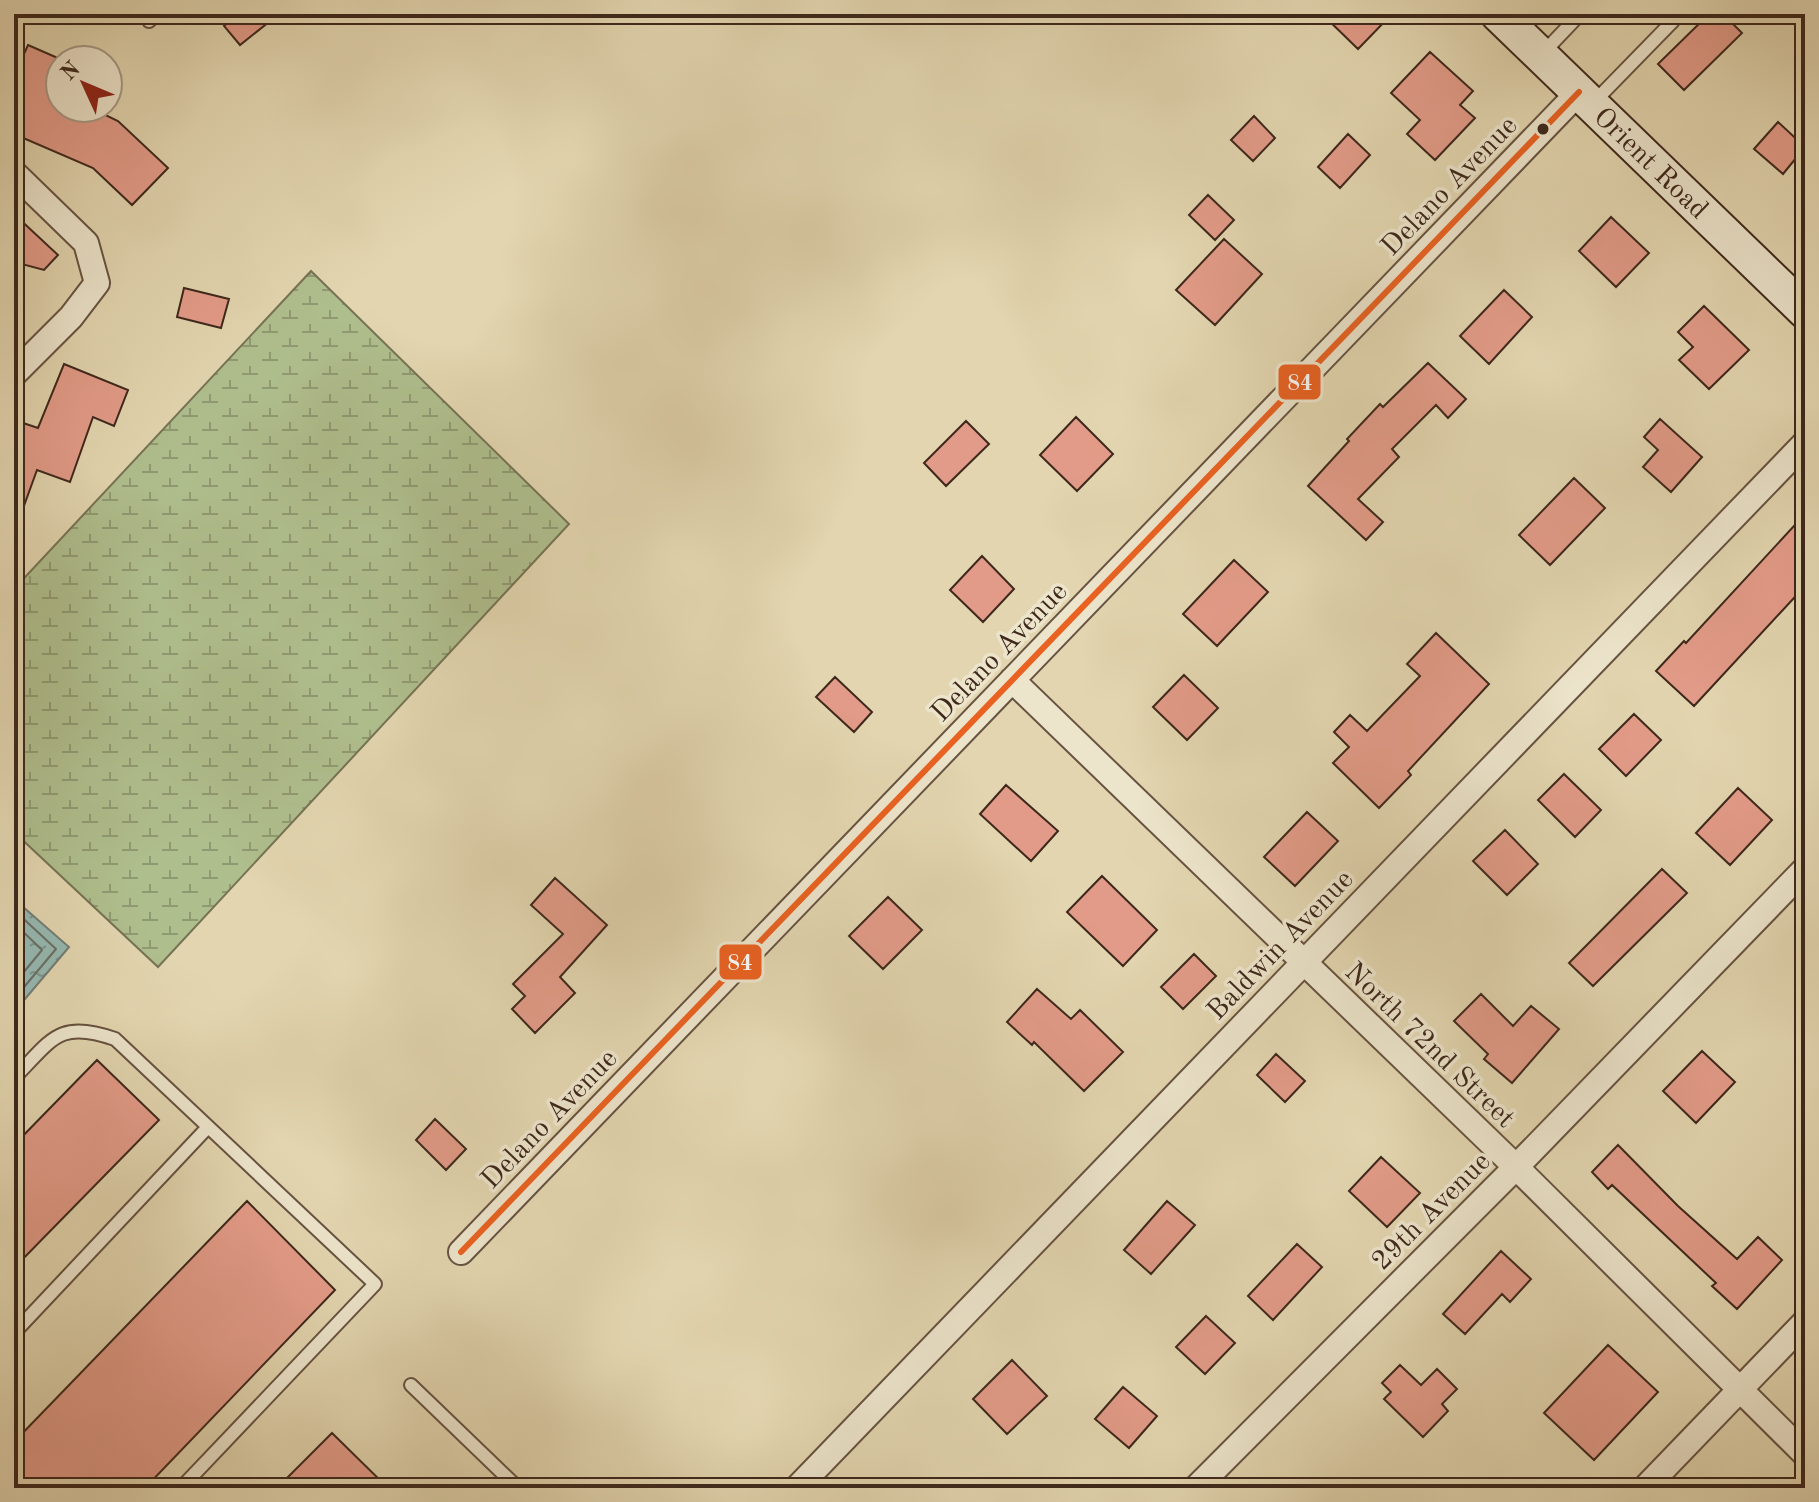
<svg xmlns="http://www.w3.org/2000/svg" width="1819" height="1502" viewBox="0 0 1819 1502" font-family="'Old Standard TT',serif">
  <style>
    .wetland { fill: url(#wetland-marsh); stroke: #767354; stroke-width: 2 }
    .water { fill: url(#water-ripples); stroke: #737e75; stroke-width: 2 }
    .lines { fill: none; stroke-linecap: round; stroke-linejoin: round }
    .shore { stroke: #6a7066; stroke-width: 2 }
    .building { fill: #e29b88; stroke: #3e281c; stroke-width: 2 }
    .lane-casing { stroke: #675341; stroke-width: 16 }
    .street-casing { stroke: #675341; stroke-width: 28 }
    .secondary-casing { stroke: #3e281c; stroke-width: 38 }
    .lane { stroke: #ece4cb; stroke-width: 12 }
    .street { stroke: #ece4cb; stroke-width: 24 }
    .secondary { stroke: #ece4cb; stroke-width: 34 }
    .bus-1-casing { stroke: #ece4cb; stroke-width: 12 }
    .bus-1 { stroke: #e96222; stroke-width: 6 }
    .bus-dot { fill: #3e281c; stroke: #ece4cb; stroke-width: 3 }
    .labels { text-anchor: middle; stroke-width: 7; stroke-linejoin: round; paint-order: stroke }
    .street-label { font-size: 28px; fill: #3e281c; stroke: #ece4cb }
    .line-badge { stroke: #ece4cb; stroke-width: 3 }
    .badge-label { font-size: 22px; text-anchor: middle; font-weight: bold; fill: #fff }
  </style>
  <defs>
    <pattern id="wetland-marsh" width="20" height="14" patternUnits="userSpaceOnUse" patternTransform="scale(2)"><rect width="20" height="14" fill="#afbe8d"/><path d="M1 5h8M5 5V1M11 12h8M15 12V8" fill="none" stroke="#909a72"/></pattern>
    <pattern id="water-ripples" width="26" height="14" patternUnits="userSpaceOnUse" patternTransform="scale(2)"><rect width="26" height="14" fill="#96b8b1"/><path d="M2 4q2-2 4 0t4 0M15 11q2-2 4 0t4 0" fill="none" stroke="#7c968f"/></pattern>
  </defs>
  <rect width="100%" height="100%" fill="#e2d5af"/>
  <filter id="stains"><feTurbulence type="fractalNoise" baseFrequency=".0025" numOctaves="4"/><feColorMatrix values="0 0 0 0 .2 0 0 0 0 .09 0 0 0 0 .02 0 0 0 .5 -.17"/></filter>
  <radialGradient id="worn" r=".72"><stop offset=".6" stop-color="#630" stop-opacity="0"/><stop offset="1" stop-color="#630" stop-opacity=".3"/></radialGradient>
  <path class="wetland" d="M311,271L569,524L158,967L14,832V589Z"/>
  <path class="water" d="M14,899L69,947L14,1012Z"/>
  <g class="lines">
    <path class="shore" d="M14,910L56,949L14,999
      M14,923L42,950L14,984"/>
  </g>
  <path class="building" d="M239,14H279L240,45L224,26Z
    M1322,14H1392L1358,49Z
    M1709,14H1723L1742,33L1684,90L1658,64Z
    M28,45L60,59V108H91L118,121L168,168L132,205L93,168L14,134V61L20,63Z
    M1430,52L1473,91L1460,105L1475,118L1435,160L1407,134L1420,120L1391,93Z
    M1254,116L1275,138L1253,161L1231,140Z
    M1778,122L1805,147L1783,174L1754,149Z
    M1348,134L1370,155L1340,188L1318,167Z
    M1208,195L1234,220L1215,240L1189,215Z
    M14,214L58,255L44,270L14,262Z
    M1611,217L1649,253L1616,287L1579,251Z
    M1224,239L1262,274L1215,325L1176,290Z
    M184,288L229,299L221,328L177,317Z
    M1504,290L1532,317L1489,364L1460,336Z
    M1704,306L1749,350L1709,389L1679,360L1693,347L1678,332Z
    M1428,363L1466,399L1448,418L1436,405L1392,449L1399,457L1358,499L1383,522L1366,540L1308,486L1349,441L1347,439L1380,404L1383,407Z
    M64,364L128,390L114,426L93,417L70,482L37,470L17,525L14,524V420L38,428Z
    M1076,417L1113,454L1077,491L1040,455Z
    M1660,419L1702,457L1671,492L1643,467L1658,450L1644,437Z
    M966,421L989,444L946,486L924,463Z
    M1574,478L1605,508L1550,565L1519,535Z
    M1805,514V586L1694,706L1656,671L1684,641L1686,643Z
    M982,556L1014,589L983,622L950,590Z
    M1234,560L1268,592L1217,646L1183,614Z
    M1436,633L1489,684L1408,771L1411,775L1379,808L1333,763L1349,747L1334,732L1350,715L1367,731L1420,676L1407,664Z
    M1184,675L1218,708L1187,740L1153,707Z
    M835,677L872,712L854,732L816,697Z
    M1634,714L1661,740L1626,776L1599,749Z
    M1564,774L1601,810L1575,837L1538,800Z
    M1006,785L1058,831L1031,861L980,814Z
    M1738,788L1772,820L1730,865L1696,833Z
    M1307,812L1338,841L1295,886L1264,857Z
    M1505,830L1538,864L1507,895L1473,861Z
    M1662,869L1687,893L1593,986L1569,963Z
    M1102,876L1157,930L1123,966L1067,912Z
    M555,878L607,925L560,977L575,993L535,1033L512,1009L525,996L513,984L563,934L531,905Z
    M888,897L922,930L883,969L849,936Z
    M1194,954L1216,976L1183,1009L1161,987Z
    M1037,989L1071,1019L1080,1010L1123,1052L1084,1091L1034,1042L1032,1045L1007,1022Z
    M1481,994L1513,1026L1531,1006L1559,1029L1512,1083L1484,1059L1488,1054L1454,1021Z
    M1702,1051L1735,1082L1696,1123L1663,1091Z
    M1276,1054L1305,1081L1285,1102L1257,1075Z
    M97,1060L159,1120L14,1268V1145Z
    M435,1119L466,1149L446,1170L416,1140Z
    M1618,1145L1678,1206L1737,1259L1758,1237L1782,1260L1737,1309L1712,1286L1716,1283L1612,1185L1608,1189L1592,1172Z
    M1381,1157L1420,1193L1387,1227L1349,1191Z
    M247,1201L335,1290L145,1488H14V1442Z
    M1167,1201L1195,1225L1151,1274L1124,1250Z
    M1297,1244L1322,1267L1273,1320L1248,1296Z
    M1501,1251L1531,1279L1510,1302L1502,1294L1465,1334L1443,1314Z
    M1206,1316L1235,1343L1205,1374L1176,1347Z
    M1608,1345L1658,1392L1594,1460L1544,1413Z
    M1012,1360L1047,1396L1007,1434L973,1399Z
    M1400,1365L1421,1385L1437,1369L1457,1389L1442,1404L1448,1411L1423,1437L1384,1399L1391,1392L1382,1383Z
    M1123,1387L1157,1416L1129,1448L1095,1419Z
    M332,1433L388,1488H277Z"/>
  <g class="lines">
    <defs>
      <path id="lane" d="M149,21L156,14
        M1543,53L1580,14
        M1594,102L1673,21
        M14,1078C52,1040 58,1019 115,1039L375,1284L181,1488
        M14,1333L208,1127
        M411,1385L518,1488"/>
      <path id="street" d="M14,173L86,243L97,283L71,317L14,374
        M1012,680L1516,1167L1805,1454
        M461,1252L1579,92
        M797,1488L1805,443
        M1196,1488L1516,1167L1805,869
        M1645,1488L1805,1322"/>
      <path id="secondary" d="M1498,14L1805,311"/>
    </defs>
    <use href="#lane" class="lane-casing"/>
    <use href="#street" class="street-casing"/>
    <use href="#secondary" class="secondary-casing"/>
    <use href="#lane" class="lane"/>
    <use href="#street" class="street"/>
    <use href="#secondary" class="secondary"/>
    <defs>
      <path id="bus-1" d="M461,1252L1579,92"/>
    </defs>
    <use href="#bus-1" class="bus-1-casing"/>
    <use href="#bus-1" class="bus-1"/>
  </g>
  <circle class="bus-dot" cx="1543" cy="129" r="7"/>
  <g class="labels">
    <g class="street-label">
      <text transform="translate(1652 162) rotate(44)" y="10">Orient Road</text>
      <text transform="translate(1448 185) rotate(-46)" y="10">Delano Avenue</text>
      <text transform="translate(998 651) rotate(-46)" y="10">Delano Avenue</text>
      <text transform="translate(1279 944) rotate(-46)" y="10">Baldwin Avenue</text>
      <text transform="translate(1431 1044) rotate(44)" y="10">North 72nd Street</text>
      <text transform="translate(548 1118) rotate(-46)" y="10">Delano Avenue</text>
      <text transform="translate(1430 1210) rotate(-45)" y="10">29th Avenue</text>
    </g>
  </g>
  <g class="line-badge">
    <rect x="1277" y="363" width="45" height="38" rx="8" fill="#e96222"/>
    <rect x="718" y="943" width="45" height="38" rx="8" fill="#e96222"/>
  </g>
  <g class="badge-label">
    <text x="1300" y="390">84</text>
    <text x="740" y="970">84</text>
  </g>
  <rect width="1819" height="1502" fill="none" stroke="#e2d5af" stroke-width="48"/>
  <rect x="16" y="16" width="1787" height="1470" fill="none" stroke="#3e281c" stroke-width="4"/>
  <rect x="24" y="24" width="1771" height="1454" fill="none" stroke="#3e281c" stroke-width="2"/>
  <g transform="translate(84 84) rotate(314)"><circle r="38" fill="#ece4cb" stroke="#a69985" stroke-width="2"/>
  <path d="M0-6L14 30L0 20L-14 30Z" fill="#8f2418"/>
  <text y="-12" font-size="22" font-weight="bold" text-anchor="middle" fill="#3e281c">N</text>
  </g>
  <rect width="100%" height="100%" filter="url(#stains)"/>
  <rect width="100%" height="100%" fill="url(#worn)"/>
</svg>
